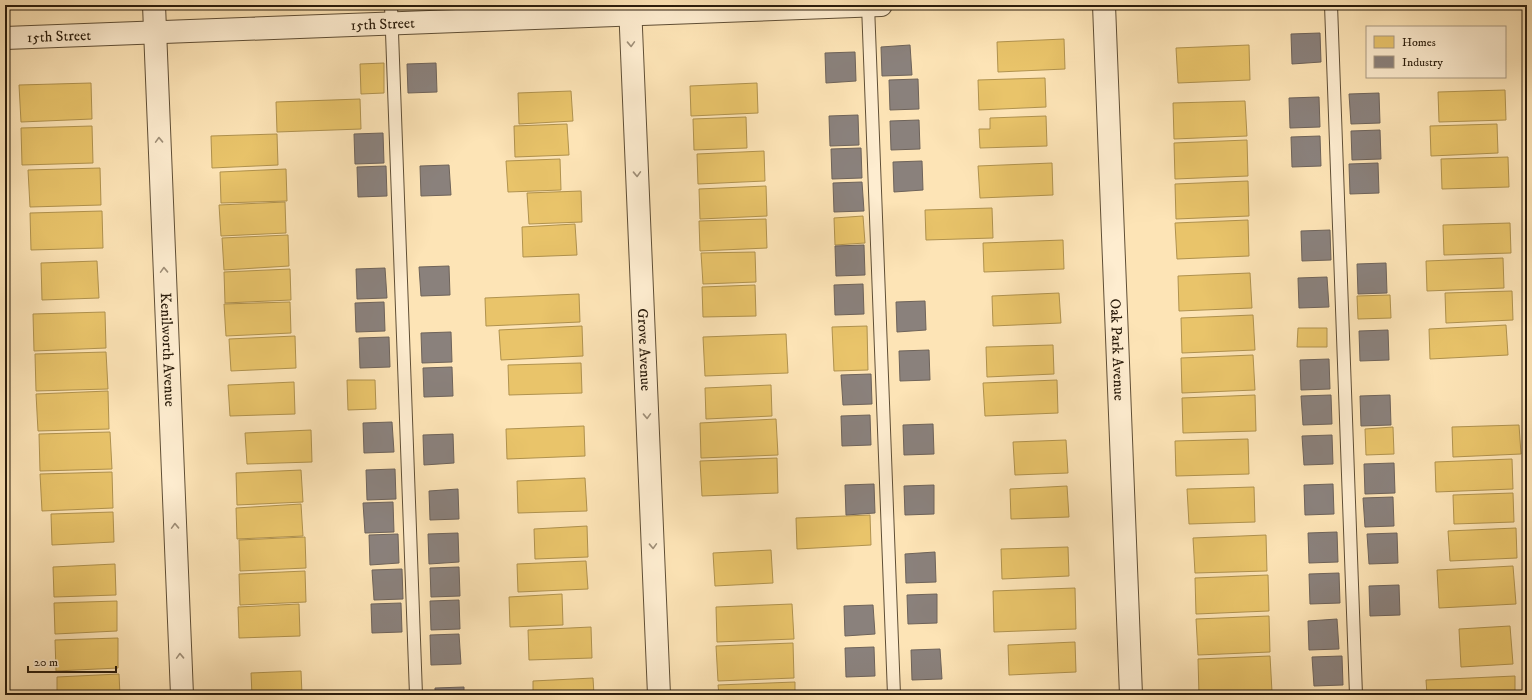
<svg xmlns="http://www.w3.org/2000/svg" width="1532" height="700" viewBox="0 0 1532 700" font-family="'IM FELL DW Pica',serif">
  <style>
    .homes { fill: #e9c46a; stroke: #b0924e }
    .industry { fill: #8a817c; stroke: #6e635a }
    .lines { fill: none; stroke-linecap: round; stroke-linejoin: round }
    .service-casing { stroke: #604f36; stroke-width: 14 }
    .minor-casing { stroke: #604f36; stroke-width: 24 }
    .tertiary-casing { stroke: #604f36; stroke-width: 24 }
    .service { stroke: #feedd0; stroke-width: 12 }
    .minor { stroke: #feedd0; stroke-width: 22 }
    .tertiary { stroke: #feedd0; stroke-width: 22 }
    .oneway { stroke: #9f8f78 }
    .labels { text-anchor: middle; stroke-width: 4; stroke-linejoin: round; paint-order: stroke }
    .street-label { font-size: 15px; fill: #2b1d0c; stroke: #feedd0 }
  </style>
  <rect width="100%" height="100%" fill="#fde4b6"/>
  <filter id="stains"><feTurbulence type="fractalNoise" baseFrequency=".005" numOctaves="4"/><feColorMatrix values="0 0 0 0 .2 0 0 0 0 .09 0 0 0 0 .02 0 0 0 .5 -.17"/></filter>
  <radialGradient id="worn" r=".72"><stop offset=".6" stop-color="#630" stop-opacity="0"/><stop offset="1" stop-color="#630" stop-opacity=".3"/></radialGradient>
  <path class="homes" d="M1064,39L1065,69L998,72L997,42Z
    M1249,45L1250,80L1178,83L1176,48Z
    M384,63V93L361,94L360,64Z
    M1045,78L1046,107L979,110L978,80Z
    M91,83L92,119L21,122L19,85Z
    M757,83L758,113L691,116L690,86Z
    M1505,90L1506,120L1439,122L1438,92Z
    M571,91L573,121L519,124L518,93Z
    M360,99L361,129L277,132L276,102Z
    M1245,101L1247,136L1174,139L1173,103Z
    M1046,116L1047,146L980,148L979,129H990V118Z
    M746,117L747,148L694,150L693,119Z
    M567,124L569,155L515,157L514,126Z
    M1497,124L1498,153L1431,156L1430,126Z
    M92,126L93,163L22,165L21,128Z
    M277,134L278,165L212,168L211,136Z
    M1247,140L1248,176L1175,179L1174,143Z
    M764,151L765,181L698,184L697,154Z
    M1508,157L1509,187L1442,189L1441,159Z
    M560,159L561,190L508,192L506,161Z
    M1052,163L1053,195L980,198L978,166Z
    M100,168L101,205L30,207L28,170Z
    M286,169L287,201L221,203L220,172Z
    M1248,181L1249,216L1176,219L1175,184Z
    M766,186L767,216L700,219L699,189Z
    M581,191L582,222L529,224L527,193Z
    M285,202L286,233L221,236L219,205Z
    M992,208L993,238L926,240L925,210Z
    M102,211L103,248L31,250L30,213Z
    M863,216L865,243L835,245L834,218Z
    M766,219L767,248L700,251L699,221Z
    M1248,220L1249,256L1177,259L1175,223Z
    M1510,223L1511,253L1444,255L1443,225Z
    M575,224L577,255L523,257L522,227Z
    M288,235L289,266L224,270L222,238Z
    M1063,240L1064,269L984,272L983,243Z
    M755,252L756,282L703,284L701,253Z
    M1503,258L1504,288L1427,291L1426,261Z
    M97,261L99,298L42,300L41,263Z
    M290,269L291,300L225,303L224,272Z
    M1250,273L1252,308L1179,311L1178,276Z
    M755,285L756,316L703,317L702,287Z
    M1512,291L1513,320L1446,323L1445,293Z
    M1059,293L1061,323L993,326L992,296Z
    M579,294L580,322L486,326L485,298Z
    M1390,295L1391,318L1358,319L1357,296Z
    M290,302L291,333L226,336L224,304Z
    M105,312L106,348L34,351L33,314Z
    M1253,315L1255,350L1182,353L1181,318Z
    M1506,325L1508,355L1430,359L1429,329Z
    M582,326L583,356L501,360L499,330Z
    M867,326L868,370L834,371L832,327Z
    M1298,328H1327V347H1297Z
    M786,334L788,373L705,376L703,337Z
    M295,336L296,368L231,371L229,339Z
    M1053,345L1054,374L987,377L986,347Z
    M106,352L108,389L36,391L35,354Z
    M1253,355L1255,390L1182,393L1181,358Z
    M581,363L582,393L509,395L508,365Z
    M347,380H375L376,409L348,410Z
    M1057,380L1058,413L985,416L983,383Z
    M294,382L295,414L230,416L228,385Z
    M771,385L772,416L706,419L705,388Z
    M108,391L109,429L38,431L36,394Z
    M1255,395L1256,431L1183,433L1182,398Z
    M776,419L778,455L701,458L700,423Z
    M1519,425L1521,454L1453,457L1452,427Z
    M584,426L585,456L507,459L506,429Z
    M1393,427L1394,454L1366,455L1365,429Z
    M311,430L312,462L247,464L245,433Z
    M110,432L112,469L40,471L39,434Z
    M1248,439L1249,474L1176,476L1175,441Z
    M1066,440L1068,473L1015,475L1013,442Z
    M777,458L778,493L702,496L700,461Z
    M1512,459L1513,489L1436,492L1435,462Z
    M301,470L303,502L237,505L236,473Z
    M112,472L113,508L42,511L40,474Z
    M585,478L587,511L518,513L517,481Z
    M1067,486L1069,517L1011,519L1010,489Z
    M1254,487L1255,522L1189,524L1187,489Z
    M1513,493L1514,522L1454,524L1453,495Z
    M301,504L303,536L237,539L236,508Z
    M113,512L114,542L52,545L51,514Z
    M870,515L871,545L797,549L796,518Z
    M587,526L588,557L535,559L534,529Z
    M1516,528L1517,558L1450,561L1448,531Z
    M1266,535L1267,571L1195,573L1193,538Z
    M305,537L306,568L240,571L239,540Z
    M1068,547L1069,576L1002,579L1001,549Z
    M771,550L773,583L715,586L713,553Z
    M586,561L588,589L518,592L517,564Z
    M115,564L116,595L54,597L53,567Z
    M1513,566L1516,604L1439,608L1437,570Z
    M305,571L306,602L240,605L239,574Z
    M1268,575L1269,611L1196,614L1195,578Z
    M1075,588L1076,629L994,632L993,591Z
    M562,594L563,625L510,627L509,597Z
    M117,601V631L55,634L54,603Z
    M299,604L300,636L239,638L238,607Z
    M792,604L794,639L717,642L716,607Z
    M1269,616L1270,652L1198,655L1196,619Z
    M1510,626L1513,664L1461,667L1459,629Z
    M591,627L592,658L529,660L528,630Z
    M118,638V668L56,671L55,640Z
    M1075,642L1076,672L1009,675L1008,645Z
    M793,643L794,678L718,681L716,646Z
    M1270,656L1272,692L1199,695L1198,659Z
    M301,671L302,695H252L251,673Z
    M119,674L120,695H57V677Z
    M1515,676V695H1427L1426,680Z
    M593,678L594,695H533V681Z
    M795,682V695H719L718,685Z
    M880,693V695H852V694Z"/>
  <path class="industry" d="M1320,33L1321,62L1292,64L1291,34Z
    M910,45L912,75L882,76L881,47Z
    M855,52L856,81L826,83L825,53Z
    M436,63L437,92L408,93L407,64Z
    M918,79L919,109L890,110L889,80Z
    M1379,93L1380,123L1351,124L1349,94Z
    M1319,97L1320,127L1290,128L1289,98Z
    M858,115L859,145L830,146L829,116Z
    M919,120L920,149L891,150L890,121Z
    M1380,130L1381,159L1352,160L1351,131Z
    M383,133L384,163L355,164L354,134Z
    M1320,136L1321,166L1292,167L1291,137Z
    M861,148L862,178L832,179L831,149Z
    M922,161L923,190L894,192L893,162Z
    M1378,163L1379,193L1350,194L1349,164Z
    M449,165L451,195L421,196L420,166Z
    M386,166L387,196L358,197L357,167Z
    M862,182L864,211L834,212L833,183Z
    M1330,230L1331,260L1302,261L1301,231Z
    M864,245L865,275L836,276L835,246Z
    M1386,263L1387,293L1358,294L1357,264Z
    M449,266L450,295L421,296L419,267Z
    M385,268L387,298L357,299L356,269Z
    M1327,277L1329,307L1299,308L1298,278Z
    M863,284L864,314L835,315L834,285Z
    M925,301L926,330L897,332L896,302Z
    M384,302L385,331L356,332L355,303Z
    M1388,330L1389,360L1360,361L1359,331Z
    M451,332L452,362L422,363L421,333Z
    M389,337L390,367L360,368L359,338Z
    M929,350L930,380L900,381L899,351Z
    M1329,359L1330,389L1301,390L1300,360Z
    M452,367L453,396L424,397L423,368Z
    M871,374L872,404L843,405L841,375Z
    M1331,395L1332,424L1303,425L1301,396Z
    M1390,395L1391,425L1361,426L1360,396Z
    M870,415L871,445L842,446L841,416Z
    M392,422L394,452L364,453L363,423Z
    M933,424L934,454L904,455L903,425Z
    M453,434L454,463L424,465L423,435Z
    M1332,435L1333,464L1304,465L1302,436Z
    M1394,463L1395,493L1365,494L1364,464Z
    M395,469L396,499L367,500L366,470Z
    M874,484L875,513L846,515L845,485Z
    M1333,484L1334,514L1305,515L1304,485Z
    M934,485V514L905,515L904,486Z
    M458,489L459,519L430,520L429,491Z
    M1393,497L1394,526L1365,527L1363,498Z
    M393,502L394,532L365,533L363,503Z
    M1337,532L1338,562L1309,563L1308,533Z
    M458,533L459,562L429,564L428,534Z
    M1397,533L1398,563L1369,564L1367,534Z
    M398,534L399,563L370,565L369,535Z
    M935,552L936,582L906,583L905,554Z
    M459,567L460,596L431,597L430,568Z
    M402,569L403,599L374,600L372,570Z
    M1339,573L1340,603L1310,604L1309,574Z
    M1399,585L1400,615L1370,616L1369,586Z
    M937,594V623L908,624L907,595Z
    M459,600L460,629L431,630L430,601Z
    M401,603L402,632L372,633L371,604Z
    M873,605L875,634L845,636L844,606Z
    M1337,619L1339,649L1309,650L1308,621Z
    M459,634L461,664L431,665L430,635Z
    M874,647L875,676L846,677L845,648Z
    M940,649L942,679L912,680L911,650Z
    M1342,656L1343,685L1314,686L1312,657Z
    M464,687V695H435V688Z"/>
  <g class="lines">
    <defs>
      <path id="service" d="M391,5L416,695
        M868,5L894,695
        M1331,5L1356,695"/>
      <g id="minor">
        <path id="s1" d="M154,5L182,695"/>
        <path id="s2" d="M630,5L659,695"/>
        <path id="s3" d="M5,38L881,5"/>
      </g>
      <g id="tertiary">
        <path id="s4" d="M1104,5L1131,695"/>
      </g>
    </defs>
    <use href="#service" class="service-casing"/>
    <use href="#minor" class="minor-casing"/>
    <use href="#tertiary" class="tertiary-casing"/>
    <use href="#service" class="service"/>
    <use href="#minor" class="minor"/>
    <use href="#tertiary" class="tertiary"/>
  </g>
  <defs><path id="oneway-chevron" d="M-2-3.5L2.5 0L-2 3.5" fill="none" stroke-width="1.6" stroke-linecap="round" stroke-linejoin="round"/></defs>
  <g class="oneway">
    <use href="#oneway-chevron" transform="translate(631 44) rotate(88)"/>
    <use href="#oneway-chevron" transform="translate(159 140) rotate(-92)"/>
    <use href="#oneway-chevron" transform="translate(637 174) rotate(88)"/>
    <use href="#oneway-chevron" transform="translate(164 270) rotate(-92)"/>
    <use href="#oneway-chevron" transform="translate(647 416) rotate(88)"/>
    <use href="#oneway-chevron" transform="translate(175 526) rotate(-92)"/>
    <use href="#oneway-chevron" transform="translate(653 546) rotate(88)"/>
    <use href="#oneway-chevron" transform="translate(180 656) rotate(-92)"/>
  </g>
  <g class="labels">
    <g class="street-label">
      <text dy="5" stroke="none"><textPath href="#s3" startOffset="378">15th Street</textPath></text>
      <text dy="5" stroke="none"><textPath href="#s3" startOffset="54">15th Street</textPath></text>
      <text dy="5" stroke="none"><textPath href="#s1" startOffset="345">Kenilworth Avenue</textPath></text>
      <text dy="5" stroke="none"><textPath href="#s2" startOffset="345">Grove Avenue</textPath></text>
      <text dy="5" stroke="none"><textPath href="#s4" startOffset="345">Oak Park Avenue</textPath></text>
    </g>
  </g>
  <rect width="1532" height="700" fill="none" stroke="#fde4b6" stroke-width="20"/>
  <rect x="6" y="6" width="1520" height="688" fill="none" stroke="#2b1d0c" stroke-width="2"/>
  <rect x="10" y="10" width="1512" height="680" fill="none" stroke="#2b1d0c"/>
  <rect x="1366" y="26" width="140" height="52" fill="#feedd0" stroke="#aa9a82"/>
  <rect x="1374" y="36" width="20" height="12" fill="#e9c46a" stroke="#aa9a82"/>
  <text x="1402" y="46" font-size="12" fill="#2b1d0c">Homes</text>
  <rect x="1374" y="56" width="20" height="12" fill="#8a817c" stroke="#aa9a82"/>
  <text x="1402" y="66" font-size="12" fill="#2b1d0c">Industry</text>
  <path d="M28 666v6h88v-6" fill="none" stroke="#2b1d0c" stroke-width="2"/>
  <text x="34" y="666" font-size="12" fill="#2b1d0c" stroke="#feedd0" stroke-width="3" paint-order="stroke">20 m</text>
  <rect width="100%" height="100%" filter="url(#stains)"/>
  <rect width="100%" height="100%" fill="url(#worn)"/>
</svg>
